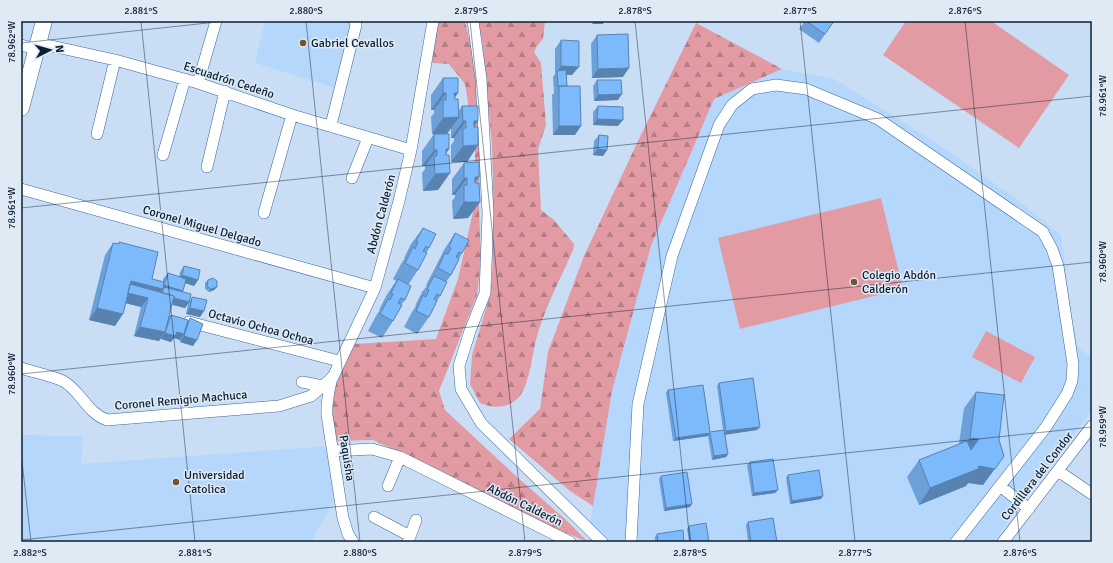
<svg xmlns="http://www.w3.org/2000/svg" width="1113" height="563" viewBox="0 0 1113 563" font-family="Signika,sans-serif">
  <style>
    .built { fill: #b5d7fc }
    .forest { fill: url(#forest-firs) }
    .park { fill: #e29aa3 }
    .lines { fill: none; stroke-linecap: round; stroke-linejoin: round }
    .street-casing { stroke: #39699b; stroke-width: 12 }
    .secondary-casing { stroke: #39699b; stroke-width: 17 }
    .street { stroke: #fff; stroke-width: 11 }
    .secondary { stroke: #fff; stroke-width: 16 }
    .wall { fill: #6ca0d9 }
    .shaded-wall { fill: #5882b0 }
    .building { fill: #7dbafc; stroke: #5882b0 }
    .ticks { fill: none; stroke: #0b1f34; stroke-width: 1; stroke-opacity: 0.45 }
    .poi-dot { fill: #745329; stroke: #dfeaf5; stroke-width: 1.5 }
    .labels { text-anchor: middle; stroke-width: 3; stroke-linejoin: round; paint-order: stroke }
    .poi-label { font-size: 12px; fill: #0b1f34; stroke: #dfeaf5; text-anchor: start }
    .street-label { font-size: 12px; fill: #0b1f34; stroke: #dfeaf5 }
    .neatline { fill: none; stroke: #0b1f34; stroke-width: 1.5 }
    .ticks-label { font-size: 10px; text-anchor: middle; fill: #0b1f34 }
  </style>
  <defs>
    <pattern id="forest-firs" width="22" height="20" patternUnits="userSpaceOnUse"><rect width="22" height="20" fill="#e29aa3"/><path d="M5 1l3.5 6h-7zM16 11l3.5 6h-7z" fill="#b57d86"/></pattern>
  </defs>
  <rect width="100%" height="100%" fill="#c9def5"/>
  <path class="built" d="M265,21H352L335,88L255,63Z
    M782,69L834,79L935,142L1014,197L1061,235L1072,318L1078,347L1092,358V410L1026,496L994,542H589L591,516L612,391L651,246L714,99Z
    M21,435L83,436L81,464L328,446L334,500L311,542H21Z"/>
  <path class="forest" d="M438,21H465L472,50L479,98L480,166L479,206L481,260L477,295L439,391L445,410L517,477L565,519L588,542L515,512L445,473L373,440L335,441L331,420L335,387L354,344L436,339L458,279L475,203V144L465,84L449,64L432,63Z
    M477,21H545L543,39L537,46L534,52L541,63L546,125L538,149L541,210L554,220L574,244L573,250C560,280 542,313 535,344C532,357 528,391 517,399C505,409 493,408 480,403L470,384L472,355L487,306L492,281L493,244L492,213L493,181L492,145L482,39Z
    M696,23L782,69L714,99L651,246L612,391L593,506L570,491L509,439L540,409L548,352L584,256L638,141Z"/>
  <path class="park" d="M906,21H991L1069,75L1019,148L883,55Z
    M881,198L903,289L740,329L718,238Z
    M986,331L1035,357L1021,383L972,357Z"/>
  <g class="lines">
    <defs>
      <path id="street" d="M473,21L481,79L488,213L485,293L470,331L459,366L461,389L481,423L602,542
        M38,43L115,60L198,83L292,115L411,150
        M21,45L36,49
        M198,83L216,21
        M331,125L356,25L355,21
        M97,134L115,60
        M163,155L185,79
        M207,167L225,91
        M352,178L368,138
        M21,189L375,288
        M264,213L292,115
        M189,322L339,361
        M21,368C33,372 52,376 63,381C80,390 87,413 107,420L279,406L311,396L333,377L375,288L399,201L411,150L433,21
        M332,377C329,390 326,402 327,415L343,518L348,534L353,542
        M302,382L323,386
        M334,451L372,449L400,457L570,542
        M1058,471L1092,494
        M388,486L400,457
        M374,517L410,536
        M408,542L416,520
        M631,542L638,404L672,256L719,125L732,105L752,89L776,85L806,89L878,119L1043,232L1052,249L1058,266L1073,364L1072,381L1067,394L1046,427L1000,486
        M956,542L1000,486L1029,509
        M1003,542L1092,426"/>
      <path id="secondary" d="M21,108L44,21"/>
    </defs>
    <use href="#street" class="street-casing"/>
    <use href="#secondary" class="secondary-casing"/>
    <use href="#street" class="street"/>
    <use href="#secondary" class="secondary"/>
  </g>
  <path class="wall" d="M805,21H834L819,43L799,29Z
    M597,35L623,77L592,78L591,44Z
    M561,40L572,75H567V86L575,135H553L552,95L554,93L553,77L555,74V49Z
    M443,78L455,98L458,112L462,106L478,121L474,126L478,145L467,162H451V145L454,141V138H451V128L432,134L431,117L434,113V110H431V95Z
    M597,80L618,100L594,101L593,86Z
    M598,106L618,126L593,125V112Z
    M434,134L446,154L450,173L438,190L423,191L422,173L425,169V166H422V151Z
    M599,135L607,150L603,156L593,155L594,141Z
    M464,163L479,177L475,182L480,202L468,218L453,219L452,201L455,197V195H452V179Z
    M423,228L429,248L426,253L418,270L408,285L405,300L401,305L393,321L382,338L368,331L376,316L380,310H379L386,296L396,281L393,279L401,264L405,258H404L411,244Z
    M455,233L462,253L451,275L446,282L440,296L437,301L429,317L417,334L404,327L412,312L416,306H415L422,292L427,286L426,285L434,270L444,250Z
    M119,242L152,279L163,282V279L168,273L179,277L180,272L184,266L198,280L194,286L185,283L182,292L189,302L192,297L200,317L186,314L188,304L185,308L172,305L169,317L171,315L188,321L190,318L193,346L180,342L181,337L180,340L174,338L171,342L161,339V337L159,341L134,336L141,307L126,303L115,326L89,320L105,255L113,243L118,244Z
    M208,280L217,287L214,290L209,292L205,289V283Z
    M719,383L757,430L725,434L728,454L726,457L712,460L708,436L673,441L666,393L668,390L710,432L723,430L717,386Z
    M976,392L999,440L1004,456L983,485L968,483L966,486L919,505L907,477L919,460L959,444L964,408Z
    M750,462L775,493L752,496L747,465Z
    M788,475L821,499L790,504L786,478Z
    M661,476L690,507L664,511L659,479Z
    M748,522L777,542H748L746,525Z
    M689,526L709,542H689L687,529Z
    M657,534L684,542H655V537Z"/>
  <path class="shaded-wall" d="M594,21H604L603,24H592Z
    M561,66L579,67L572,75H557V72Z
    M629,68L623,77L592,78L598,69Z
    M443,93H446L434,110H431Z
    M454,93H458L447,109Z
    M622,94L618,100L594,101L598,95Z
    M459,117L447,134H432L443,118Z
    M597,119L623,120L618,126L593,125Z
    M463,121H466L454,138H451Z
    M474,121H478L466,137L462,138Z
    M559,126H581L575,135H553Z
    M478,145L467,162H451L463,146Z
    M446,149H449L438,166H434Z
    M598,149L607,150L603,156L593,155Z
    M434,150H437L425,166H422Z
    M450,173L438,190L423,191L435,174Z
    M475,177H479L467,194H464Z
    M464,178H467L455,195H452Z
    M464,202H480L468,218L453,219Z
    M182,275L198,280L194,286L178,281Z
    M131,281L164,285L183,291L179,297L163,289L155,300L147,299L141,307L121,302Z
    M217,287L214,290L209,292L211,289Z
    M161,294L189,302L185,308L157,300Z
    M97,308L123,314L115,326L89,320Z
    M190,308L204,311L200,317L186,314Z
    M140,327L165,332L159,341L134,336Z
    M177,332L184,334L180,340L174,338L171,342L161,339L165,333Z
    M184,336L197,340L193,346L180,342Z
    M760,427L757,430L724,435L726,431Z
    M710,433L708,436L673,441L676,438Z
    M970,438L979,439L967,456L958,455Z
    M728,454L726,457L712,460L714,456Z
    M1004,456L983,485L968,483L966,486L919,505L930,488L979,466Z
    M778,490L775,493L752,496L754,493Z
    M823,496L821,499L790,504L792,501Z
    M692,504L690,507L664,511L666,508Z"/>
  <path class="building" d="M806,21H834L825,34Z
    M628,34L629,68L598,69L597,35Z
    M561,40L579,41V67L561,66Z
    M566,70L567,86H559L558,87L557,71Z
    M443,78H458V93H454L455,99H458L459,117L443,118V100H446V93H443Z
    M597,80H621L622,94L598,95Z
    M559,86H580L581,126H559Z
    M462,106H478V121H474V127H478V145L463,146V128H466V121H463Z
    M598,106L623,107V120L597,119Z
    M434,134H449V149H446V155H449L450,173L435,174L434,156H437V150H434Z
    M599,135L608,136L607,150L598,149Z
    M479,162V177H475V183H479L480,202H464V185H467V178H464V163Z
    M423,228L436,234L429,248L426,246L423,251L427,253L418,270L405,263L413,247L415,249L418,242L416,241Z
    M455,233L469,240L462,253L459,252L456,257L459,259L451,275L438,268L445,253L448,254L451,248L449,247Z
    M119,242L158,252L152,279L164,282L163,289L131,281L123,314L97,308L113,243L119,244Z
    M184,266L200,270L198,280L182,275Z
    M168,273L186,279L183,291L164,285Z
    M434,276L447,282L440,296L437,294L434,299L437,301L429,317L416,311L423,295L426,297L429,290L427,289Z
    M213,278L217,281V287L211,289L207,286L208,280Z
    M398,279L411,286L405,300L401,298L398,303L402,305L393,321L380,314L388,299L390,300L393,294L391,293Z
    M130,284L174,296L165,332L140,327L148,298L128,293Z
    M164,287L191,294L189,302L174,298V296L162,293Z
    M192,297L207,300L204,311L190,308Z
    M171,315L188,320L184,334L177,332L175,336L165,333Z
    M190,318L203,324L197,340L184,336Z
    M753,378L760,427L726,431L719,383Z
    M703,385L710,432L724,430L728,454L714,456L710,433L676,438L668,390Z
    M976,392L1004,395L999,440L1004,456L995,469L979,466L978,469L930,488L919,460L967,441L971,450L979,439L970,438Z
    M773,459L778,490L754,493L750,462Z
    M819,470L823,496L792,501L788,475Z
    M687,472L692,504L666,508L661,476Z
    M773,518L777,542H751L748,522Z
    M706,523L709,542H691L689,526Z
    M683,530L684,542H658L657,534Z"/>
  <path class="ticks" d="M141,21L195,542M306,21L360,542M470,21L525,542M635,21L690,542M800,21L855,542M965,21L1020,542M21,43L226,21M21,208L1092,96M21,374L1092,262M21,452L31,542M21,540L1092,427"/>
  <g class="poi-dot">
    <circle cx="303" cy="43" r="4"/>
    <circle cx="854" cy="282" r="4"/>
    <circle cx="176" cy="482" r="4"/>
  </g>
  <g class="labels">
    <g class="poi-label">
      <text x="311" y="47">Gabriel Cevallos</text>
      <text x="862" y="279">Colegio Abdón<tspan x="862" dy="14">Calderón</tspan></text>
      <text x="184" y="479">Universidad<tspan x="184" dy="14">Catolica</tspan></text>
    </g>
    <g class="street-label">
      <text transform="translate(229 80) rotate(18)" y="4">Escuadrón Cedeño</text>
      <text transform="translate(381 214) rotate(-75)" y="4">Abdón Calderón</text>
      <text transform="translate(202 226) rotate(16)" y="4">Coronel Miguel Delgado</text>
      <text transform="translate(261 327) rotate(15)" y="4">Octavio Ochoa Ochoa</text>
      <text transform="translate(181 400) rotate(-5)" y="4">Coronel Remigio Machuca</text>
      <text transform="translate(347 458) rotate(81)" y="4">Paquisha</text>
      <text transform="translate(1037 476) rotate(-52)" y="4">Cordillera del Condor</text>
      <text transform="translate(525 505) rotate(26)" y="4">Abdón Calderón</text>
    </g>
  </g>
  <rect width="1113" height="563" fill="none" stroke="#dfeaf5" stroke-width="44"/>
  <g transform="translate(50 50) rotate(84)" stroke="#dfeaf5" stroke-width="3" paint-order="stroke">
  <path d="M0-3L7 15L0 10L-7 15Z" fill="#0b1f34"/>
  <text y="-6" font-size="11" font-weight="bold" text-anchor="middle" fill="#0b1f34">N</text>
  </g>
  <rect x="22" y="22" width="1069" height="519" class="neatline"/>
  <g class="ticks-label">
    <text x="141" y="14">2.881°S</text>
    <text x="306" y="14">2.880°S</text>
    <text x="471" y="14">2.879°S</text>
    <text x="635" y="14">2.878°S</text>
    <text x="800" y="14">2.877°S</text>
    <text x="965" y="14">2.876°S</text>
    <text transform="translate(11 42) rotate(-90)" y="4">78.962°W</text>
    <text transform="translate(1102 96) rotate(-90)" y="4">78.961°W</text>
    <text transform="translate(11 208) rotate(-90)" y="4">78.961°W</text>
    <text transform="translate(1102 262) rotate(-90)" y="4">78.960°W</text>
    <text transform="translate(11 374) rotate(-90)" y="4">78.960°W</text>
    <text transform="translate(1102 427) rotate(-90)" y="4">78.959°W</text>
    <text x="30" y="556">2.882°S</text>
    <text x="195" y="556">2.881°S</text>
    <text x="360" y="556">2.880°S</text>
    <text x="525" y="556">2.879°S</text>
    <text x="690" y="556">2.878°S</text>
    <text x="855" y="556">2.877°S</text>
    <text x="1020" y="556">2.876°S</text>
  </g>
</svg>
